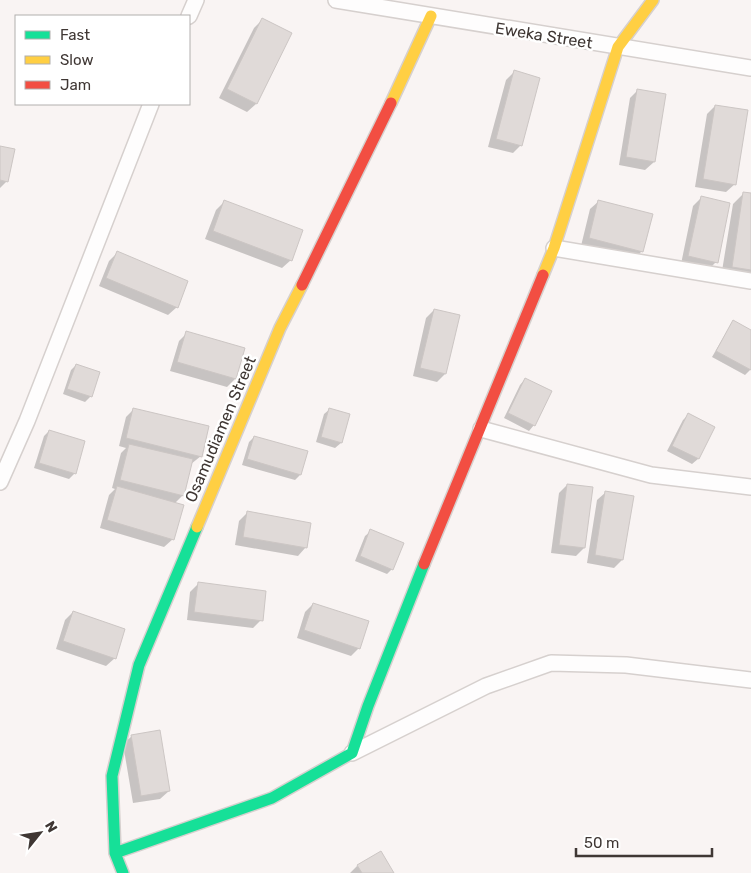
<svg xmlns="http://www.w3.org/2000/svg" width="751" height="873" viewBox="0 0 751 873" font-family="Rubik,sans-serif">
  <style>
    .shadow { fill: #0003 }
    .building { fill: #e0dad8; stroke: #ccc6c4 }
    .lines { fill: none; stroke-linecap: round; stroke-linejoin: round }
    .street-casing { stroke: #d6d0ce; stroke-width: 18 }
    .fast-casing { stroke: #d6d0ce; stroke-width: 14 }
    .slow-casing { stroke: #d6d0ce; stroke-width: 14 }
    .jam-casing { stroke: #d6d0ce; stroke-width: 14 }
    .street { stroke: #fefdfd; stroke-width: 15 }
    .fast { stroke: #16e098; stroke-width: 11 }
    .slow { stroke: #ffcf43; stroke-width: 11 }
    .jam { stroke: #f24e42; stroke-width: 11 }
    .labels { text-anchor: middle; stroke-width: 5; stroke-linejoin: round; paint-order: stroke }
    .street-label { font-size: 16px; fill: #3f3734; stroke: #fff }
  </style>
  <rect width="100%" height="100%" fill="#f9f4f3"/>
  <path class="shadow" d="M262,20L290,34L256,104L247,112L219,98L254,28Z
    M514,72L521,145L513,153L488,147L506,80Z
    M638,90L665,95L654,162L645,170L619,165L630,98Z
    M715,106L735,184L726,192L695,187L707,114Z
    M0,147L7,181L0,188Z
    M744,193L751,194V282L721,277L733,204Z
    M701,198L716,262L708,270L681,264L693,206Z
    M599,201L642,251L634,259L581,246L590,209Z
    M224,202L291,260L282,268L205,239L216,210Z
    M117,253L177,307L168,315L99,286L109,261Z
    M434,310L445,374L437,382L413,376L426,318Z
    M733,321L751,331V369L745,375L712,357Z
    M187,333L235,379L227,387L170,371L179,341Z
    M76,365L91,396L85,402L63,394L71,370Z
    M525,379L534,425L529,431L504,418L520,385Z
    M134,409L201,456L191,464L183,495L174,504L173,539L164,547L100,528L109,495L115,489L112,488L121,453L126,448L119,446L126,417Z
    M330,409L341,443L335,448L316,442L324,414Z
    M688,415L713,428L698,459L692,464L667,451L683,420Z
    M49,431L75,473L69,479L34,468L44,436Z
    M254,437L300,475L295,480L242,465L249,442Z
    M567,485L584,548L576,556L551,553L559,493Z
    M606,492L622,560L614,568L587,563L597,500Z
    M247,513L306,547L298,556L235,545L239,521Z
    M371,531L392,569L387,574L355,561L365,536Z
    M198,584L261,620L253,628L187,620L190,592Z
    M313,604L359,648L351,656L297,638L305,612Z
    M73,612L115,658L106,666L56,649L65,620Z
    M132,736L169,791L160,799L133,803L123,744Z
    M357,866L392,873H350Z"/>
  <path class="building" d="M262,18L292,33L257,104L227,89Z
    M514,70L540,78L522,146L496,139Z
    M637,89L666,94L655,162L626,157Z
    M715,105L748,110L736,185L703,179Z
    M0,146L15,149L8,182L0,180Z
    M743,192L751,193V270L732,267Z
    M701,196L730,203L718,263L688,256Z
    M224,200L303,230L292,261L213,231Z
    M598,200L653,214L643,252L589,238Z
    M117,251L188,281L178,308L106,278Z
    M434,309L460,315L446,374L420,368Z
    M733,320L751,330V370L716,351Z
    M186,331L245,348L236,379L177,362Z
    M76,364L100,372L92,397L67,389Z
    M525,378L552,391L535,426L508,413Z
    M133,408L209,426L202,457L126,438Z
    M329,408L350,414L342,443L321,437Z
    M688,413L715,427L699,459L672,446Z
    M49,430L85,441L76,474L39,463Z
    M254,436L308,451L301,475L247,459Z
    M129,444L193,459L184,496L120,480Z
    M567,484L593,487L585,548L559,545Z
    M117,486L184,505L174,540L107,520Z
    M605,491L634,496L623,560L595,555Z
    M247,511L311,523L307,548L243,537Z
    M370,529L404,543L393,570L360,556Z
    M198,582L266,591L263,621L194,612Z
    M313,603L369,621L360,649L304,630Z
    M73,611L125,629L116,659L63,641Z
    M160,730L170,791L141,796L131,735Z
    M381,851L394,873H362L357,865Z"/>
  <g class="lines">
    <defs>
      <path id="street" d="M336,0L751,68
        M189,16L196,0
        M554,248L751,281
        M481,429L651,475L751,487
        M0,482L27,421L151,104
        M352,753L486,686L551,663L626,665L751,680"/>
      <path id="fast" d="M115,853L272,798L352,753L368,706L424,564
        M123,873L115,853L112,776L139,665L197,527"/>
      <path id="slow" d="M391,103L431,16
        M543,275L554,248L618,47L653,0
        M197,527L280,328L302,285"/>
      <path id="jam" d="M302,285L391,103
        M424,564L543,275"/>
    </defs>
    <use href="#street" class="street-casing"/>
    <use href="#fast" class="fast-casing"/>
    <use href="#slow" class="slow-casing"/>
    <use href="#jam" class="jam-casing"/>
    <use href="#street" class="street"/>
    <use href="#fast" class="fast"/>
    <use href="#slow" class="slow"/>
    <use href="#jam" class="jam"/>
  </g>
  <g class="labels">
    <g class="street-label">
      <text transform="translate(544 35) rotate(9)" y="6">Eweka Street</text>
      <text transform="translate(220 429) rotate(-67)" y="6">Osamudiamen Street</text>
    </g>
  </g>
  <rect x="15" y="15" width="175" height="90" fill="#ffffff" stroke="#b2afae"/>
  <rect x="25" y="31" width="25" height="8" fill="#16e098" stroke="#b2afae"/>
  <text x="60" y="40" font-size="15" fill="#3f3734">Fast</text>
  <rect x="25" y="56" width="25" height="8" fill="#ffcf43" stroke="#b2afae"/>
  <text x="60" y="65" font-size="15" fill="#3f3734">Slow</text>
  <rect x="25" y="81" width="25" height="8" fill="#f24e42" stroke="#b2afae"/>
  <text x="60" y="90" font-size="15" fill="#3f3734">Jam</text>
  <g transform="translate(40 833) rotate(60)" stroke="#ffffff" stroke-width="4" paint-order="stroke">
  <path d="M0-4L9 19L0 12L-9 19Z" fill="#3f3734"/>
  <text y="-8" font-size="14" font-weight="bold" text-anchor="middle" fill="#3f3734">N</text>
  </g>
  <path d="M576 848v8h136v-8" fill="none" stroke="#3f3734" stroke-width="2.5"/>
  <text x="584" y="848" font-size="15" fill="#3f3734" stroke="#ffffff" stroke-width="4" paint-order="stroke">50 m</text>
</svg>
